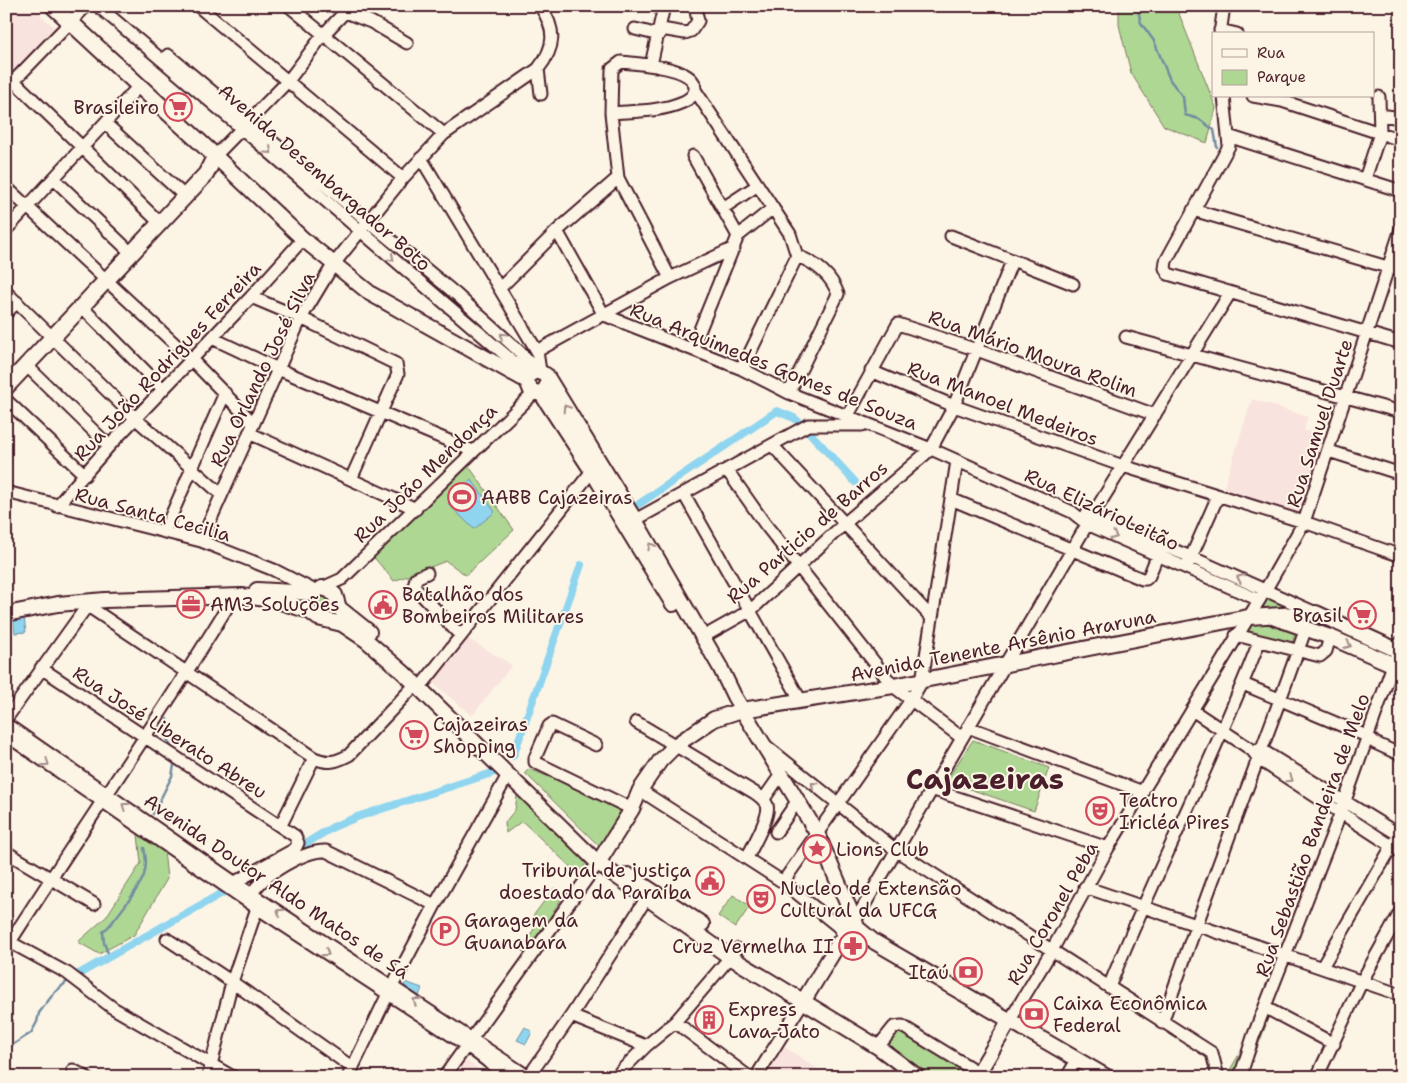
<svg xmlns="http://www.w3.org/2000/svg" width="1407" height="1083" viewBox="0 0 1407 1083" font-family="'Shantell Sans',sans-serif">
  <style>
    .built { fill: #f9e3de }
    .green { fill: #afd794; stroke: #7c7b60 }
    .water { fill: #8fd5f0; stroke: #738ca1 }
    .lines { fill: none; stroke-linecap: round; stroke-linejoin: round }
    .stream { stroke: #738ca1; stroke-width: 2.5 }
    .canal { stroke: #8fd5f0; stroke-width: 8 }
    .minor-casing { stroke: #4a1f2b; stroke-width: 15 }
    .major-casing { stroke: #4a1f2b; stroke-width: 18 }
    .highway-casing { stroke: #4a1f2b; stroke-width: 19 }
    .minor { stroke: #fcf5e5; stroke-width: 11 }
    .major { stroke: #fcf5e5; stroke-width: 14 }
    .highway { stroke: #fcf5e5; stroke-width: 15 }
    .oneway { stroke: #a38a88 }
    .labels { text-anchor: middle; stroke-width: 4; stroke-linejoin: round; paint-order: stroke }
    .poi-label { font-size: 19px; fill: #4a1f2b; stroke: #fcf5e5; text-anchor: start }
    .street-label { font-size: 19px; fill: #4a1f2b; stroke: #fcf5e5 }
    .town-label { font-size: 29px; font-weight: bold; fill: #4a1f2b; stroke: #fcf5e5 }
  </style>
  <rect width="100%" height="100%" fill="#fcf5e5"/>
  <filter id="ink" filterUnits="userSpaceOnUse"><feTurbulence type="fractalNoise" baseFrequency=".02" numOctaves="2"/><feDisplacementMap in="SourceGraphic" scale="10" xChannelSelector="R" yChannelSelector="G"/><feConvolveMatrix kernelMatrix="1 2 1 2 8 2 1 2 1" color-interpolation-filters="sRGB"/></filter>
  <g filter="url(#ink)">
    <path class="built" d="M6,6H31L54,27L6,80Z
      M1252,399L1308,417L1304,430L1328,438L1303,516L1223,490Z
      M467,638L512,665L472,716L433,683Z
      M779,1043L830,1077H769L761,1072Z
      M466,1060L490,1077H455Z"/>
    <path class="green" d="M1119,6H1176L1216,108L1207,143L1164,126L1131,73L1119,25Z
      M468,465L514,530L466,575L446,561L394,581L371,554Z
      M316 603a8 8 0 1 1 16 0a8 8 0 1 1-16 0Z
      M1269,595L1292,606L1257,614Z
      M1279,623L1296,630L1292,643L1246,633L1251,625Z
      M973,740L1049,768L1034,811L946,781Z
      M529,769L628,808L601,848L525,773Z
      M518,789L589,858L579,875L522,821L506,833L505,822L515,810Z
      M137,825L164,850L167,879L134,935L99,954L78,942L106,917L141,863Z
      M554,888L564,895L526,954L521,950L534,929L533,916Z
      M733,895L750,906L735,928L718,916Z
      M1266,1025L1246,1077H1235L1228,1073L1252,1033Z
      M897,1026L970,1072L967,1077H928L884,1046Z"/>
    <path class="water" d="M471,479L495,512L474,529L448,504Z
      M24,617L26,632L15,633L13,619Z
      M405,982L422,988L419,996L404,986Z
      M525,1027L532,1032L526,1044L517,1040Z"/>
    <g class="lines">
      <path class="stream" d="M1137,6L1141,23L1154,41L1170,80L1183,97L1185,115L1199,119L1214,130L1217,147
        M167,719V739L173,750
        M153,814L172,776L175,760
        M110,958L104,943L103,932C112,924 141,886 144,875C147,865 146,858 144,848
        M6,1049L31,1033L37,1022L39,1013L54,993L70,979"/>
      <path class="canal" d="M809,432L855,482
        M639,504L777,411L794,418L805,427
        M513,756L581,565
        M295,850L333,827L357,817L492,773
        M77,975L231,888"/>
      <defs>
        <path id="minor" d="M98,6C243,128 385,253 529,375
          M198,6L403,178
          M289,6L444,134
          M345,12L371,22L407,43
          M635,29L659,35
          M661,29L685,33L691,31L698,21L695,6
          M1220,30L1237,34
          M1220,34L1224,6
          M168,55L457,295L520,352L536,371
          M651,65L664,6
          M538,69L541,94
          M14,81L160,223
          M6,89L86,6
          M695,90L790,234L797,256
          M1224,96L1229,146L1166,261L1165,268L1168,274L1401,343
          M1253,96L1282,101L1401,140
          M611,113C635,111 660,112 683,102C688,100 695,95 695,89C696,66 637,64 621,62L612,69L611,113L618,178L670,278
          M1380,115L1401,118
          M106,124L179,191
          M1228,136L1401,191
          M215,156L288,81L323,35L345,12
          M693,156L738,236
          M421,158L537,351L540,371
          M54,179L125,247
          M1365,179L1380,133L1379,97
          M6,187L191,359L253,423
          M723,208L758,185
          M1193,210L1401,271
          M6,230L138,87
          M557,231L604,315
          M951,236L1073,284
          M500,288L557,231L618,178
          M6,292L136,419L221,494
          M251,297L301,318L396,364L398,374L351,479
          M81,306L163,389
          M6,313L17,302
          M604,315L742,369L789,393L931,449L1072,512L1087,524L1259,600
          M1126,337L1401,412
          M212,338L278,369L473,451
          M692,349L738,236L773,208
          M537,351L670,278L734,248
          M25,364L109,446
          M742,369L797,256
          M871,371L954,406L1123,466L1304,522L1401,556
          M789,393L838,294C831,275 816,263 797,256
          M6,400L85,475
          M847,417L898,324L977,350L1155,415
          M249,433L416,509
          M773,446L930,616
          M1329,451L1401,474
          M727,470L765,524L893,686L962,738
          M6,492L201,541L274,570L315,591
          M684,494L801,701
          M951,499L1142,579H1146L1149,576L1160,549
          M57,506L109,446L251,297L303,239
          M1086,515L1191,557L1316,613
          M635,520L808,425H862
          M164,532L225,393
          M201,541L301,318L333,265L403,178L444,134L538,69C555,48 557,30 540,6
          M1188,564L1218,496
          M427,573L416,578L414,587L461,636
          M322,588L342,579L534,393
          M82,602L314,758C328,764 336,762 349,755L415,685
          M1236,635L1320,656L1326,651L1330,637
          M703,637L751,610L844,524L931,449L954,406L1012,261
          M41,668L295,836L298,843L295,849L235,882
          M425,681L592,471
          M1243,684L1369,737L1375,743L1401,755
          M1192,710L1252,750L1260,760L1401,852
          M6,719L87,606
          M636,722L755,793C759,796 765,800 767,805C771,815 752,847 747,858
          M6,724L247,891L529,1077
          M968,727L1143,792
          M6,735L257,908L466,1045L508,1077
          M596,745L552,724L549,726L535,758V762L632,809
          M765,745L897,851L1212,1053L1218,1077
          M1256,750L1263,751L1401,836
          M640,790L783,882L840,928
          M934,790L1108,848
          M763,800L782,773
          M281,825L314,758
          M776,832L798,800
          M6,852L94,904
          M783,882L911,700L922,681L957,461
          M1085,887L1401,995
          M252,894C262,875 305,850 326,851L435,905
          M855,921L1092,516L1230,293
          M167,939L232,982L353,1068
          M6,940L67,973L113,1008L233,1077
          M10,942C84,826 163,714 234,596
          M1322,967L1395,841
          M1109,987C1156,871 1214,759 1259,642
          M1266,1008L1334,1044
          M571,1016L646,1046
          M1010,1020L1051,952L1108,848L1266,589L1304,522L1401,229
          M675,1022L749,1077
          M1162,1023C1207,890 1259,760 1306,628
          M878,1047L894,1027L902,1026L979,1073
          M73,1070L86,1077
          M529,1076L571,1016L646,899
          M208,1077L232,982L257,908
          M348,1077L388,994L435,905L508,775
          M444,1077L598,863
          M615,1077L646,1046L675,1022L737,949
          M756,1077L804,1000
          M1067,1077L1077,1060
          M1240,1077L1253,1037L1341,812L1401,642
          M1317,1077L1362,981L1401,911"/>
        <path id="major" d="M215,156L303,239L371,294L527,381
          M549,382L544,391L537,393L531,391L527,381L529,375L536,371L546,375L635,520L720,667L734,696L817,833L856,924L853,932H843L840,925L842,920L850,918L854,920
          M541,393L592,471L673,604
          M257,590L311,593L322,588L329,590L335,595L339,608L369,632
          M6,614L58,604L105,600L242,596L274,600L309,611L318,618L342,624L366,640L404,673L598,863L730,957L878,1047L918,1077
          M1275,618L1330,637L1401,668
          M598,863L632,809L640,790L660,761L676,745L714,719L742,710L893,686L1248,617L1316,613L1401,652
          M628,875L702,924
          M856,927L873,941L1107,1077
          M804,1000L840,941L848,934
          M976,1077L1010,1020"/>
        <path id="highway" d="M53,6L215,156
          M6,387L206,174L215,156"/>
      </defs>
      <use href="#minor" class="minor-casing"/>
      <use href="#major" class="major-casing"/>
      <use href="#highway" class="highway-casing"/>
      <use href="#minor" class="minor"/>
      <use href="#major" class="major"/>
      <use href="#highway" class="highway"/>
    </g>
    <defs><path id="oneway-chevron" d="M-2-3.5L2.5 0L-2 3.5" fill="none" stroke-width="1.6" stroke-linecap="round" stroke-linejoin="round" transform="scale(1.25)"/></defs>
    <g class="oneway">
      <use href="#oneway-chevron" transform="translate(269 151) rotate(42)"/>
      <use href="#oneway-chevron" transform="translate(391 258) rotate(40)"/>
      <use href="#oneway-chevron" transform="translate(503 336) rotate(-137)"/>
      <use href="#oneway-chevron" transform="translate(566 408) rotate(-123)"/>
      <use href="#oneway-chevron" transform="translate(1114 536) rotate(24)"/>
      <use href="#oneway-chevron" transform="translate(651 546) rotate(-120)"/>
      <use href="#oneway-chevron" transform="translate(1240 578) rotate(-157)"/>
      <use href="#oneway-chevron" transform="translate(1348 645) rotate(23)"/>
      <use href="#oneway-chevron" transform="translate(46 763) rotate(35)"/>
      <use href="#oneway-chevron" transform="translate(1290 779) rotate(33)"/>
      <use href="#oneway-chevron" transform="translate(814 785) rotate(-139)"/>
      <use href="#oneway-chevron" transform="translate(125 806) rotate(-145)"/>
      <use href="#oneway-chevron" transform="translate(280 912) rotate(-147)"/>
      <use href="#oneway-chevron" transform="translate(326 953) rotate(33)"/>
      <use href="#oneway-chevron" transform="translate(416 1001) rotate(-146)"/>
    </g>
  </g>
  <defs>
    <symbol id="supermarket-ring" viewBox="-11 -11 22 22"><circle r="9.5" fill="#fcf5e5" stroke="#d1495b" stroke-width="1.5"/><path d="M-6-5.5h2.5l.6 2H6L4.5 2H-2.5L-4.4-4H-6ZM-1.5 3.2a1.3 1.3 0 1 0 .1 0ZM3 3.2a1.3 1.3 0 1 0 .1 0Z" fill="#d1495b"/></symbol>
    <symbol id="stadium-ring" viewBox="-11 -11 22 22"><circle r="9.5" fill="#fcf5e5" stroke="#d1495b" stroke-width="1.5"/><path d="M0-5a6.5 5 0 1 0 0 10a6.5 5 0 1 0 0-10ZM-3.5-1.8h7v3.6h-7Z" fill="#d1495b"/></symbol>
    <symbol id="office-ring" viewBox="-11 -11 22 22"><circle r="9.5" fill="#fcf5e5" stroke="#d1495b" stroke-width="1.5"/><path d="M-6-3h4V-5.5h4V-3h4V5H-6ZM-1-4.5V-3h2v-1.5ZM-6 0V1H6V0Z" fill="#d1495b"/></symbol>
    <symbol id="civic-ring" viewBox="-11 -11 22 22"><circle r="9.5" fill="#fcf5e5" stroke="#d1495b" stroke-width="1.5"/><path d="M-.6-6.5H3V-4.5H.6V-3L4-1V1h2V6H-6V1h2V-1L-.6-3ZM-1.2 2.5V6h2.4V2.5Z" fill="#d1495b"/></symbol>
    <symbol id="theatre-ring" viewBox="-11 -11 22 22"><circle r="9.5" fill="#fcf5e5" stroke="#d1495b" stroke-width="1.5"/><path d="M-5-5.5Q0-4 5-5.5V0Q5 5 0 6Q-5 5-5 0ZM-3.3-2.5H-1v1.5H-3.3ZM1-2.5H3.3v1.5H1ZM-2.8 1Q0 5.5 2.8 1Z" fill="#d1495b"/></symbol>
    <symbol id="sight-ring" viewBox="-11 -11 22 22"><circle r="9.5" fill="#fcf5e5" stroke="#d1495b" stroke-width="1.5"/><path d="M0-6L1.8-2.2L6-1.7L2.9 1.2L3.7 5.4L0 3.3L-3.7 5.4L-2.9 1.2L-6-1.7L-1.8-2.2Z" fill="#d1495b"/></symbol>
    <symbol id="parking-ring" viewBox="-11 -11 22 22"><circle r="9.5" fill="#fcf5e5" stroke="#d1495b" stroke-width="1.5"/><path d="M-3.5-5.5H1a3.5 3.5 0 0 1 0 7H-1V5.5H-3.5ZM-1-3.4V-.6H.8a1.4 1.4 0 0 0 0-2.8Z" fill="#d1495b"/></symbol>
    <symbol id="pharmacy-ring" viewBox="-11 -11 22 22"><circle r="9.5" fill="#fcf5e5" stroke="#d1495b" stroke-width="1.5"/><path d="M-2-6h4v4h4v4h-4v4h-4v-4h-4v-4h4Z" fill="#d1495b"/></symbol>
    <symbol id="bank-ring" viewBox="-11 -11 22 22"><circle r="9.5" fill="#fcf5e5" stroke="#d1495b" stroke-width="1.5"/><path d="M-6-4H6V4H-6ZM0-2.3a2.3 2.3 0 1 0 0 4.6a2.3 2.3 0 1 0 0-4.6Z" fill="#d1495b"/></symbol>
    <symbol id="building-ring" viewBox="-11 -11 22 22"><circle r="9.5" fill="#fcf5e5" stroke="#d1495b" stroke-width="1.5"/><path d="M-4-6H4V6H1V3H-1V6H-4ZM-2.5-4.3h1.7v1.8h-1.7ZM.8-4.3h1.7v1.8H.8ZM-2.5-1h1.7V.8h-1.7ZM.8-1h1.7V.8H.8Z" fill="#d1495b"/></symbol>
  </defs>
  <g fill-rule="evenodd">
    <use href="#supermarket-ring" x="162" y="91" width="32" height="32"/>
    <use href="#stadium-ring" x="446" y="481" width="32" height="32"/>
    <use href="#office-ring" x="175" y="588" width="32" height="32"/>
    <use href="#civic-ring" x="367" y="589" width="32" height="32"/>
    <use href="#supermarket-ring" x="1346" y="599" width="32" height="32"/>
    <use href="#supermarket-ring" x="398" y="719" width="32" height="32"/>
    <use href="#theatre-ring" x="1084" y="795" width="32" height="32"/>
    <use href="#sight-ring" x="801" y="833" width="32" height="32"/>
    <use href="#civic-ring" x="694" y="865" width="32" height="32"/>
    <use href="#theatre-ring" x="745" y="883" width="32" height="32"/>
    <use href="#parking-ring" x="429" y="915" width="32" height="32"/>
    <use href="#pharmacy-ring" x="837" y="930" width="32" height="32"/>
    <use href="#bank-ring" x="952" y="956" width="32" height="32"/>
    <use href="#bank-ring" x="1018" y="998" width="32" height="32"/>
    <use href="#building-ring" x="693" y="1004" width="32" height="32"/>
  </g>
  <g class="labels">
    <g class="poi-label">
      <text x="159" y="114" text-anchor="end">Brasileiro</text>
      <text x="481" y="504">AABB Cajazeiras</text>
      <text x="402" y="601">Batalhão dos<tspan x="402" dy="22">Bombeiros Militares</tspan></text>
      <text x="210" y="611">AM3 Soluções</text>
      <text x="1343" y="622" text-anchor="end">Brasil</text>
      <text x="433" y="731">Cajazeiras<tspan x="433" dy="22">Shopping</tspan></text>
      <text x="1119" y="807">Teatro<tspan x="1119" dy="22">Iricléa Pires</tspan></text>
      <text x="836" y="856">Lions Club</text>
      <text x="691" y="877" text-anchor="end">Tribunal de justiça<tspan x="691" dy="22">doestado da Paraíba</tspan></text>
      <text x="780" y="895">Nucleo de Extensão<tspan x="780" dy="22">Cultural da UFCG</tspan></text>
      <text x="464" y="927">Garagem da<tspan x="464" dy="22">Guanabara</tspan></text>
      <text x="834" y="953" text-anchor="end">Cruz Vermelha II</text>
      <text x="949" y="979" text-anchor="end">Itaú</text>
      <text x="1053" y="1010">Caixa Econômica<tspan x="1053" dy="22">Federal</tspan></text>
      <text x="728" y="1016">Express<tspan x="728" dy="22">Lava-Jato</tspan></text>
    </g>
    <g class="street-label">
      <text transform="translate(325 177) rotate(41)" y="7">Avenida Desembargador Boto</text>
      <text transform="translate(1033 353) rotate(20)" y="7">Rua Mário Moura Rolim</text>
      <text transform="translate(167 361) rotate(-47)" y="7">Rua João Rodrigues Ferreira</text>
      <text transform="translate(774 366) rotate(22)" y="7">Rua Arquimedes Gomes de Souza</text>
      <text transform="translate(262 369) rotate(-64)" y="7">Rua Orlando José Silva</text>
      <text transform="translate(1003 403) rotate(21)" y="7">Rua Manoel Medeiros</text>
      <text transform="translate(1319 423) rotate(-72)" y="7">Rua Samuel Duarte</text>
      <text transform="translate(425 473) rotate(-44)" y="7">Rua João Mendonça</text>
      <text transform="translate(1102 509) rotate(25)" y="7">Rua ElizárioLeitão</text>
      <text transform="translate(153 514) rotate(15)" y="7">Rua Santa Cecilia</text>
      <text transform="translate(807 532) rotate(-41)" y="7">Rua Particio de Barros</text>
      <text transform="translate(1003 645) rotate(-11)" y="7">Avenida Tenente Arsênio Araruna</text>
      <text transform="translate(170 732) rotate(33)" y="7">Rua José Liberato Abreu</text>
      <text transform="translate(1312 835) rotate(-70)" y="7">Rua Sebastião Bandeira de Melo</text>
      <text transform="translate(277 886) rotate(34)" y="7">Avenida Doutor Aldo Matos de Sá</text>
      <text transform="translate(1052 913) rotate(-60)" y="7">Rua Coronel Peba</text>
    </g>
    <g class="town-label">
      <text x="985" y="789">Cajazeiras</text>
    </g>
  </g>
  <rect width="1407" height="1083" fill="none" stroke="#fcf5e5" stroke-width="25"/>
  <rect x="12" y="12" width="1382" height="1058" fill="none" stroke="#4a1f2b" stroke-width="2" filter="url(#ink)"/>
  <rect x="1212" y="32" width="162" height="65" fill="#fcf5e5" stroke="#b59f9b"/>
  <rect x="1222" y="49" width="25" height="8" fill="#fcf5e5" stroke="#b59f9b"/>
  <text x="1257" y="58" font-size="15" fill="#4a1f2b">Rua</text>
  <rect x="1222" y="70" width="25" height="15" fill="#afd794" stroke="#b59f9b"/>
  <text x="1257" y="82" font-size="15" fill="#4a1f2b">Parque</text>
</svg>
